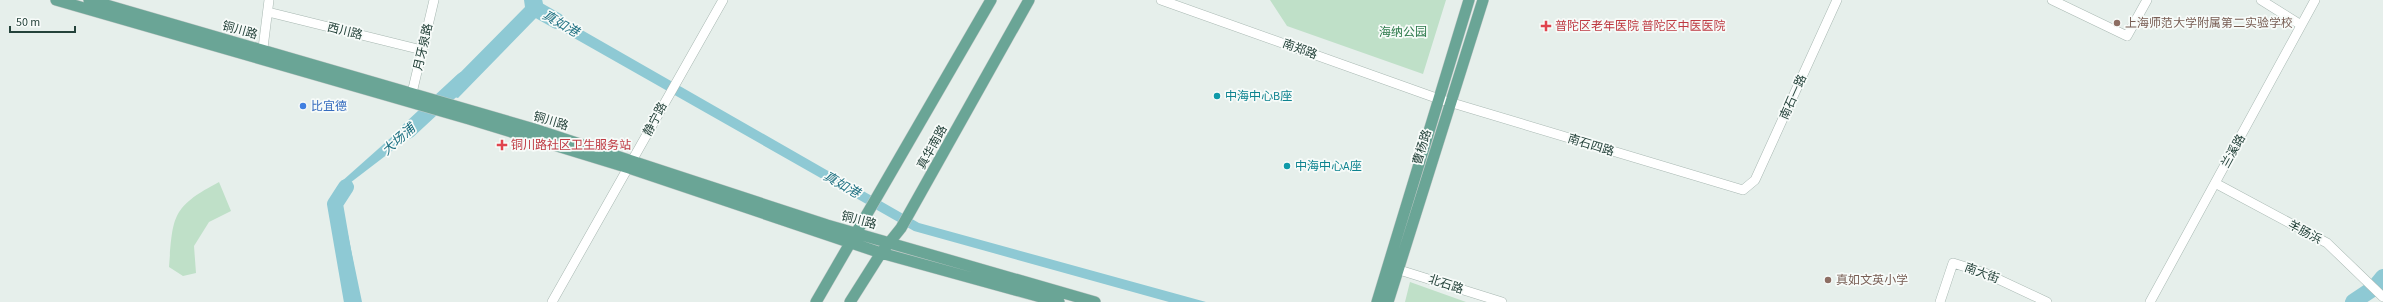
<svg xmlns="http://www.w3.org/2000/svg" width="2383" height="302" viewBox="0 0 2383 302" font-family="'Source Sans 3','Noto Sans SC',sans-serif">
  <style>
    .green { fill: #bfe0c8 }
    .water { fill: #8ec9d4 }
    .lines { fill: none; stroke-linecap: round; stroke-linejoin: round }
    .river { stroke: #8ec9d4; stroke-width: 16 }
    .minor-casing { stroke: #a8b8b2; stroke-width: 10 }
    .major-casing { stroke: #c2cac8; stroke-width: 12 }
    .minor { stroke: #fff; stroke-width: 9 }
    .major { stroke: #6aa596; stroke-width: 11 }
    .education-dot { fill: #8d6e63; stroke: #f7fbf9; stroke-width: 1.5 }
    .health-dot { fill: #e0444e; stroke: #f7fbf9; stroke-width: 1.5 }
    .culture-dot { fill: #0f9aa8; stroke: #f7fbf9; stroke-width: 1.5 }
    .shop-dot { fill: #3f7fe0; stroke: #f7fbf9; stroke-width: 1.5 }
    .labels { text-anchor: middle; stroke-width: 3.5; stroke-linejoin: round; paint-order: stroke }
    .education-label { font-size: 12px; fill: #785e54; stroke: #f7fbf9; text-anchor: start }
    .health-label { font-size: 12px; fill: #be3a42; stroke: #f7fbf9; text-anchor: start }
    .street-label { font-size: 12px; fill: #24423a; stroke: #f7fbf9 }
    .park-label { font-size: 12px; fill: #2d7a4b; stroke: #f7fbf9 }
    .culture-label { font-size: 12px; fill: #0d838f; stroke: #f7fbf9; text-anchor: start }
    .shop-label { font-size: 12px; fill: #366cbe; stroke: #f7fbf9; text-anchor: start }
    .water-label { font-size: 13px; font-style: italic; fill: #1c6f80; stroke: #f7fbf9 }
  </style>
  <rect width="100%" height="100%" fill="#e6efeb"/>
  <path class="green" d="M1270,0H1446L1423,74L1287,26Z
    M219,182L231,211L209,222L194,246L196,273L183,276L169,267C173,215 172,207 219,182Z
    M1410,282L1466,302H1405Z"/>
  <path class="water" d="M524,0H539L540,6L919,223L1206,302H1169L914,231L537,17L458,98L440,93L525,7Z
    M424,116L430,118L414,134L346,186L342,206L362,302H352L335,204L341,182L404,126Z"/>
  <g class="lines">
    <path class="river" d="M534,0L536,9L557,21
      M408,131L463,80
      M346,187L335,204L352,302
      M2353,302L2374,288L2383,277"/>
    <defs>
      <path id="minor" d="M1161,0L1439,99L1743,190L1755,180L1837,0
        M2052,0L2127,36L2147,0
        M2261,0L2301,25
        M268,12L422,50
        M262,56L269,0
        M412,93L434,0
        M2215,183L2327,243L2383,297
        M1393,268L1502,302
        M552,302L723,0
        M1940,302L1953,263L1985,273L2047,302
        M2150,302L2315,0"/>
      <path id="major" d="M56,0L469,119L629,168L881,253L1059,302
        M89,0L534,129L827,225L1095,302
        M816,302L991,0
        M850,302L881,253L901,228L1029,0
        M1377,302L1469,0
        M1388,302L1483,0"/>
    </defs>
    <use href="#minor" class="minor-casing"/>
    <use href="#major" class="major-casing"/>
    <use href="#minor" class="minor"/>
    <use href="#major" class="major"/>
  </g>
  <g class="education-dot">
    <circle cx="2117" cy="23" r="4"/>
    <circle cx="1828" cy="280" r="4"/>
  </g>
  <g class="health-dot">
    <path d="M1544 20h4v4h4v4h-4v4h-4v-4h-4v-4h4z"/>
    <path d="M500 139h4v4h4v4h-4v4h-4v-4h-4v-4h4z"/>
  </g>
  <g class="culture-dot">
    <circle cx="1217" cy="96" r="4"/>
    <circle cx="1287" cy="166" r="4"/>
  </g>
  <circle class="shop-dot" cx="303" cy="106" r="4"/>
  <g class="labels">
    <g class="education-label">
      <text x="2125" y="27">上海师范大学附属第二实验学校</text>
      <text x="1836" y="284">真如文英小学</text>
    </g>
    <g class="health-label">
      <text x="1555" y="30">普陀区老年医院 普陀区中医医院</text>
      <text x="511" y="149">铜川路社区卫生服务站</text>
    </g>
    <g class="street-label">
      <text transform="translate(240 30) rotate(16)" y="4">铜川路</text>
      <text transform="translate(345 31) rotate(14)" y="4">西川路</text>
      <text transform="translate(423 47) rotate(-77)" y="4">月牙泉路</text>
      <text transform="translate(1300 49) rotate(20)" y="4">南郑路</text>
      <text transform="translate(1793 97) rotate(-66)" y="4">南石一路</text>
      <text transform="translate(655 119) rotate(-62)" y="4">静宁路</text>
      <text transform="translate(551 121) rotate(17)" y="4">铜川路</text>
      <text transform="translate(1591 145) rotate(17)" y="4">南石四路</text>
      <text transform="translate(932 147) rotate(-61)" y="4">真华南路</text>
      <text transform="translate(1422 147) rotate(-73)" y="4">曹杨路</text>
      <text transform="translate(2233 151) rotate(-61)" y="4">兰溪路</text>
      <text transform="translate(859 220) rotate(15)" y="4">铜川路</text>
      <text transform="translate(2305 232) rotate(28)" y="4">羊肠浜</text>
      <text transform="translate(1982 273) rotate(20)" y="4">南大街</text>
      <text transform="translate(1446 284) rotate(18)" y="4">北石路</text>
    </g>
    <g class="park-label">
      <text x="1403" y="36">海纳公园</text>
    </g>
    <g class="culture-label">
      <text x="1225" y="100">中海中心B座</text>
      <text x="1295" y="170">中海中心A座</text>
    </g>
    <g class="shop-label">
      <text x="311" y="110">比宜德</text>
    </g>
    <g class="water-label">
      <text transform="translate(561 23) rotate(30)" y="5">真如港</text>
      <text transform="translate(398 139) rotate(-42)" y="5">大场浦</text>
      <text transform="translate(842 184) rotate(30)" y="5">真如港</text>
    </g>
  </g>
  <path d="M10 26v6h65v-6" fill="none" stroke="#24423a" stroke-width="2"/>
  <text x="16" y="26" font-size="12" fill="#24423a" stroke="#f7fbf9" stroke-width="3" paint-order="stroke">50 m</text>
</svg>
